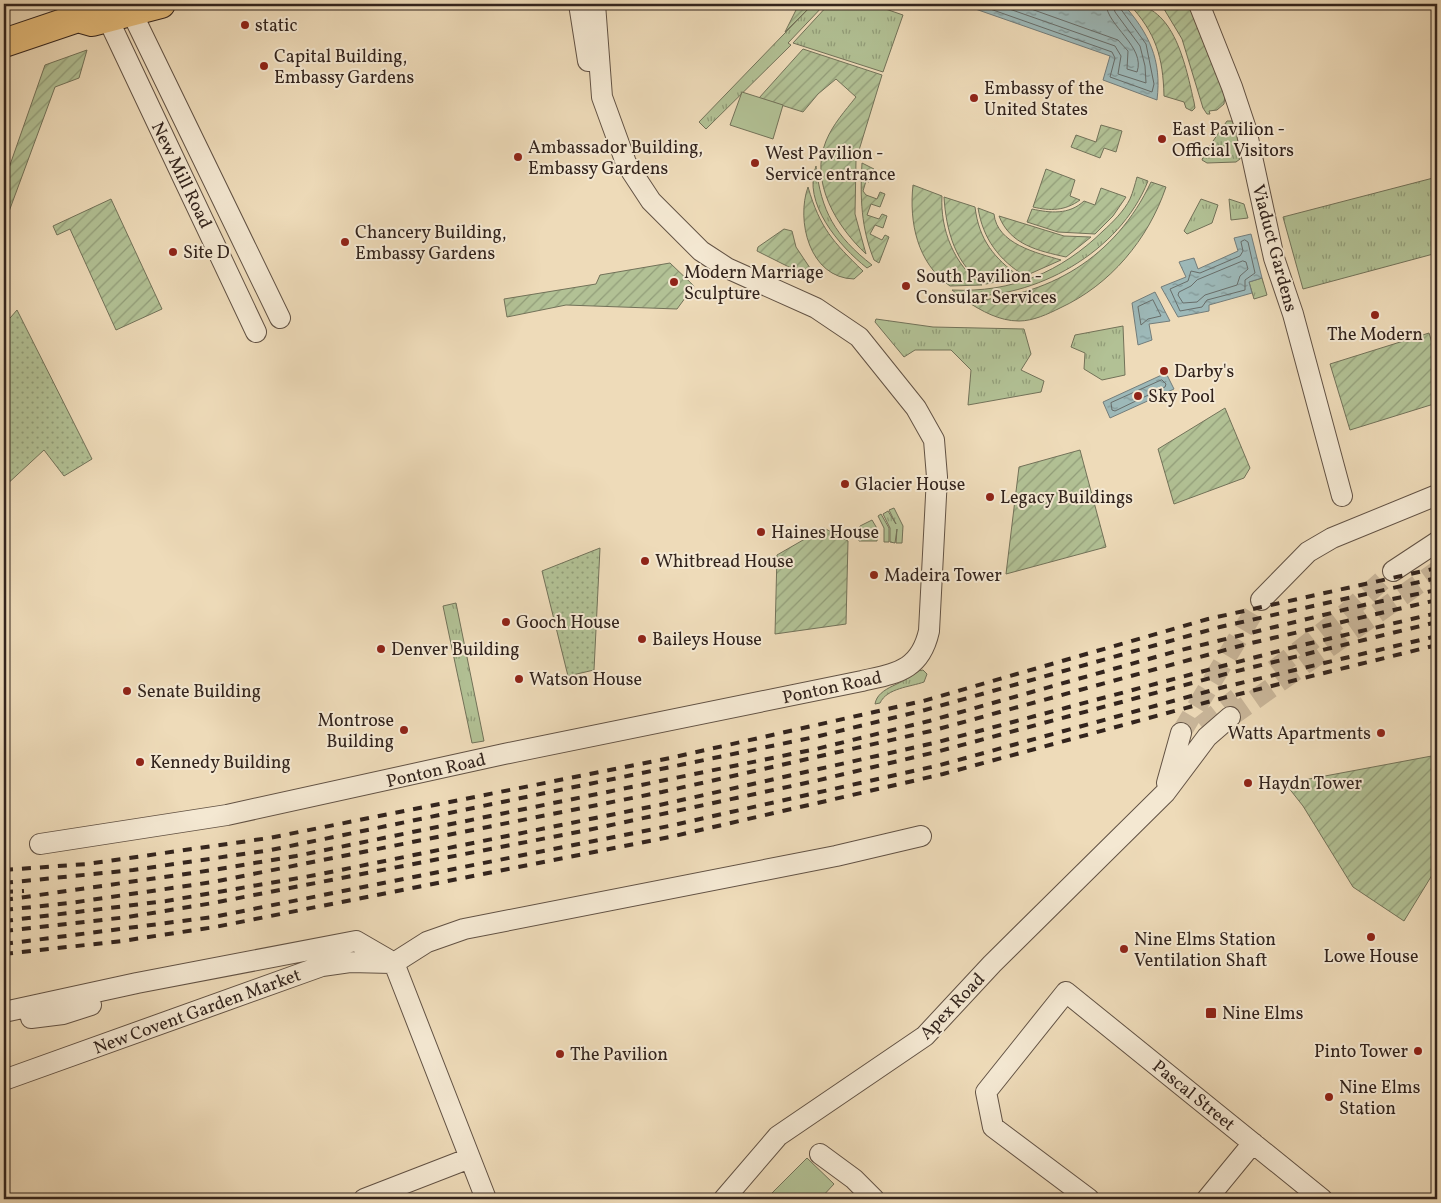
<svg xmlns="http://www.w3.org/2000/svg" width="1441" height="1203" viewBox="0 0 1441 1203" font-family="Vollkorn,serif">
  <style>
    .grass { fill: url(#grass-tufts); stroke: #727259 }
    .park { fill: url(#park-dots); stroke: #727259 }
    .garden { fill: url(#garden-furrows); stroke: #727259 }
    .pitch { fill: #b2c195; stroke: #727259 }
    .water { fill: url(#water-ripples); stroke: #737d7b }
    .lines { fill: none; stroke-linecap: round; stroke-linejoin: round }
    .shore { stroke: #686e6b; stroke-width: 1 }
    .minor-tunnel { stroke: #c9b69a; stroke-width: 20; stroke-dasharray: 20 10; stroke-linecap: butt }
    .minor-casing { stroke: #625244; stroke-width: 22 }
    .highway-casing { stroke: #33241d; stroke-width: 30 }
    .minor { stroke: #f4e8d2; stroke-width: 20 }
    .highway { stroke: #e7be7c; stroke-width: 28 }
    .rail { stroke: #33241d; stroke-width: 4; stroke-dasharray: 9 9; stroke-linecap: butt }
    .poi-dot { fill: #8f2418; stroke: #f4e8d2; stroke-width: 2 }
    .labels { text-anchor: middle; stroke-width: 4; stroke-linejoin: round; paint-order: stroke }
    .poi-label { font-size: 18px; fill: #33241d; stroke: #f4e8d2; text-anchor: start }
    .street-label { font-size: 18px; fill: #33241d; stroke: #f4e8d2 }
  </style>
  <defs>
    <pattern id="grass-tufts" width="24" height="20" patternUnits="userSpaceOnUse" patternTransform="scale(1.25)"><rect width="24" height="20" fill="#b2c195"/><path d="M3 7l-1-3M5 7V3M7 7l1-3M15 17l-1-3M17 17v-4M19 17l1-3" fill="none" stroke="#919d79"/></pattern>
    <pattern id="park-dots" width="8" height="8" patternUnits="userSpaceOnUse" patternTransform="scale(1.25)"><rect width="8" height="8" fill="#b2c195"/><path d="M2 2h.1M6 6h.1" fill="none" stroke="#919d79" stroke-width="1.8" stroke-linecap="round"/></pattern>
    <pattern id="garden-furrows" width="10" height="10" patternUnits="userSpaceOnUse" patternTransform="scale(1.25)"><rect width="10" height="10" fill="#b2c195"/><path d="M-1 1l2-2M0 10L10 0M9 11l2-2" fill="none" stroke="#919d79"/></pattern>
    <pattern id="water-ripples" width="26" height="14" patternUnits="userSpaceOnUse" patternTransform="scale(1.25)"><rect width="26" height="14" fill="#9db9b9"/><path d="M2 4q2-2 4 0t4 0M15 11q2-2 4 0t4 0" fill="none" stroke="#819696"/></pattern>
  </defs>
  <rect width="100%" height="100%" fill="#eedbb9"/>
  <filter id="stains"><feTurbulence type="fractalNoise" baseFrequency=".004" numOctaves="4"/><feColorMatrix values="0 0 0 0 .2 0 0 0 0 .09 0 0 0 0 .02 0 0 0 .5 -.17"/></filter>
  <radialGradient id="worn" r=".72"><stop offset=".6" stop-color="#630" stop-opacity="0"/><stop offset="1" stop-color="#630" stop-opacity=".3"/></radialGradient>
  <path class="grass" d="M813,4H825L788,43L791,45L706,129L699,122Z
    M829,4H871L903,15L883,72L793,43Z
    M1227,121H1232L1238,125L1240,159L1236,162L1207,163L1202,160L1204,154Z
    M816,166C821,211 835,236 872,265L867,268C839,246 802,203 816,166Z
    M1137,177L1148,181C1120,252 1035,300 960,296L952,290C1012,293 1061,272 1103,231C1113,222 1124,211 1130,199C1133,192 1135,184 1137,177Z
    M1437,177V253L1303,289L1283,217Z
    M1201,199L1218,205L1212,223L1187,234L1184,231Z
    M1229,199L1244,204L1248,218L1231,220Z
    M1262,278L1267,295L1254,299L1249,282Z
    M876,319L933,327L1024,329L1031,354L1021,370L1044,381L1041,392L968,405L971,370L951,350H915L904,357L875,322Z
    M1123,326L1125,375L1102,380L1084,369L1085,353L1071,347L1075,335Z
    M894,508L903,526L902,543H896L897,529L895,543L890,542V528L883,514L888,511L896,524L889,510Z
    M881,514L889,528V542H884V528L878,516Z
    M872,520L878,530L877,541H859L860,526Z
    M456,603L484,741L472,743L443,606Z
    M923,670L927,674L924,682C910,687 887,688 880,703L875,704C878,686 905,685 917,671Z"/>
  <path class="park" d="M17,310L92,459L64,476L44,450L4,487V325Z
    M600,548L594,670L568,676L542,571Z"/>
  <path class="garden" d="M799,4H813L785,32Z
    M1129,4C1175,4 1186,68 1194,102L1195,108L1192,111L1186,108L1184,102L1164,96C1163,57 1156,33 1129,4Z
    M1161,4H1189L1225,94L1224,104L1217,110L1209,111L1210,114H1207L1203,108L1182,39Z
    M803,49L882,75L856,160L855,214L866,254C837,227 809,182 826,141C833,124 845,111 856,97L836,79L818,94L803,112L759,98Z
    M87,50L79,78L55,87L4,225V182L45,65Z
    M1101,125L1122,131L1116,152L1104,148L1100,158L1071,147L1076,135L1096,142Z
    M862,163L874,169L869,182L866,181L863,191L866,195L877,199L880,192L885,194L880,207L871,204L867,215L879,219L882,214L887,216L883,228L875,225L870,234L882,240L885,235L889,237L879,263L874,260C861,228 860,197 862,163Z
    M1046,169L1075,180L1070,196L1080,200C1065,211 1050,211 1033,207Z
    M1151,182L1166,187C1148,240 1110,285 1060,308C1048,314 1033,321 1019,321C999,321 982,311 966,301C1048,298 1116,257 1151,182Z
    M913,185L942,196C940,229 954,265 982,285L950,286C917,263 909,222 913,185Z
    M808,187C820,228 833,242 863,271L854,279C809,278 796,220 808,187Z
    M1101,188L1126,197L1113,216L1095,234L1058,232L1027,222L1032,209C1050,213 1069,215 1084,201L1095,205Z
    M944,197L975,207C979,240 994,258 1020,277L986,284C955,267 946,229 944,197Z
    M111,199L162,309L116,330L70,229L57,235L53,226Z
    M978,208L994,214C997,244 1037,253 1061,260L1025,276C999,260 983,239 978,208Z
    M999,216L1064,236L1091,237L1066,257C1039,251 1010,245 999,216Z
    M784,229L792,231L796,247L810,268L807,273H801L757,251L758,247Z
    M670,263L694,286L677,309L566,305L507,317L504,299L596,284L600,275Z
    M1429,333L1437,359V403L1350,430L1330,364Z
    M1225,408L1250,468L1244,478L1174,504L1158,449Z
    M1080,450L1106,547L1006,574L1019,467Z
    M824,528L848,541L846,624L775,634L777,555Z
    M1437,755V867L1404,921L1353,887L1303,806L1288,787L1293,782Z"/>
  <path class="pitch" d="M742,92L783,105L773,139L730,125Z
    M807,1158L834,1184L820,1199H766Z"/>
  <path class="water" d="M961,4H1123C1149,33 1162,60 1157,100L1103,80L1110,56Z
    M1251,234L1262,278L1249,282L1252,293L1209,305V311L1178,317L1161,287L1186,277L1179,262L1194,258L1198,269L1238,251L1234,238Z
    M1155,292L1170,321L1149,324L1152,340L1138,345L1132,303Z
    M1166,373L1174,389L1110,418L1103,402Z"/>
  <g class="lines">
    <path class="shore" d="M976,4L1112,52L1115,58L1110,77L1152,92L1154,84L1146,44L1120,8V4
      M995,4L1115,46L1121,56L1118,74L1146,83L1145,66L1140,46L1115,12L1113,4
      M1017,4L1118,40L1128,51L1127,69L1137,72C1146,47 1107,26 1106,4
      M1245,240L1248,242L1255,273L1245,280V290L1207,300L1202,307L1180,311L1170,289L1188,281L1191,271L1200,273L1240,256L1243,251L1241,242Z
      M1243,261L1246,262L1248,269L1240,276L1237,285L1205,295L1197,302L1183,303L1178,295L1179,292L1191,286L1197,280Z
      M1153,300L1161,316L1148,319L1141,325L1138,307Z
      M1162,380L1166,384L1165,387L1115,411L1112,410L1111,403Z"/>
    <path class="minor-tunnel" d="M1274,670L1338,620L1393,571
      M1230,717L1437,571
      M1201,726L1237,698
      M1181,733L1261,600"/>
    <defs>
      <path id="minor" d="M579,4L588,61
        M1199,4L1232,87L1246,129L1274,258L1293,314L1342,496
        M132,13L280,318
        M108,19L256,332
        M1393,571L1437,542
        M1261,600L1308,552L1332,538L1437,495
        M1167,783L1181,733
        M40,844L227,815L504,754L862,681C896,673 920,671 929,631L937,477L934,440L916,408L859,337L816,308L727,268L701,251L651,201L626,163L602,97L595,4
        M394,963L427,942L464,929L836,856L921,836
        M4,1012L137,983L356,941L394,963L486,1199
        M31,1018L63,1014L91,1005
        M4,1080L322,966L350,962L392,963
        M820,1154L854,1179L874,1199
        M364,1199L470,1158
        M724,1199L778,1136L925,1036L992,964L1165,793L1207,737L1230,717
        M1089,1199L993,1127L986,1092L1066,992L1322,1199
        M1207,1199L1253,1143"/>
      <path id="highway" d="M4,43L78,18L92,22L161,4"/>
    </defs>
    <use href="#minor" class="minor-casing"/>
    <use href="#highway" class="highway-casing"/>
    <use href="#minor" class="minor"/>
    <use href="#highway" class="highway"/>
    <path class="rail" d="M4,870L87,864L269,838L670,758L923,701L1208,619L1437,568
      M4,883L133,870L271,850L815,737L925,710L1220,627L1437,578
      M4,892L24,891
      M4,900L213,870L296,856L816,749L929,721L1177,651L1368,604L1437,590
      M4,910L70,903L213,882L662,792L931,731L1247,644L1437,600
      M4,921L166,901L316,875L664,804L934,743L1290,648L1437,613
      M4,931L128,917L213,903L588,830L815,781L936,752L1233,672L1437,622
      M4,944L213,917L669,826L940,765L1224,687L1437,636
      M4,954L122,941L215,927L670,837L943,774L1215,700L1437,645"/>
  </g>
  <g class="poi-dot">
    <circle cx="245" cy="25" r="5"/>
    <circle cx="264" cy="66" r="5"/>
    <circle cx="974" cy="98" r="5"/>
    <circle cx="1162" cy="139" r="5"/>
    <circle cx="518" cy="157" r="5"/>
    <circle cx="755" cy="163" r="5"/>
    <circle cx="345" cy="242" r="5"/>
    <circle cx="173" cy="252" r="5"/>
    <circle cx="674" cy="282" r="5"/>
    <circle cx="906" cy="286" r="5"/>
    <circle cx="1375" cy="315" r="5"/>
    <circle cx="1164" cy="371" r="5"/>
    <circle cx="1138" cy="396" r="5"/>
    <circle cx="845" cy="484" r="5"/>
    <circle cx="990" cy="497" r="5"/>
    <circle cx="761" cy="532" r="5"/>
    <circle cx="645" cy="561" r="5"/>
    <circle cx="874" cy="575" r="5"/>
    <circle cx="506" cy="622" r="5"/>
    <circle cx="642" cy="639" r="5"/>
    <circle cx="381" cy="649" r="5"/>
    <circle cx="519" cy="679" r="5"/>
    <circle cx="127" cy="691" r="5"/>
    <circle cx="404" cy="730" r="5"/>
    <circle cx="1381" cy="733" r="5"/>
    <circle cx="140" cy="762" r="5"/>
    <circle cx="1248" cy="783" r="5"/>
    <circle cx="1371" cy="937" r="5"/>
    <circle cx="1124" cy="949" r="5"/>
    <rect x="1205" y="1007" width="12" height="12" rx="2.5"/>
    <circle cx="1418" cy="1051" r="5"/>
    <circle cx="560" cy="1054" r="5"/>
    <circle cx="1329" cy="1097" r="5"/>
  </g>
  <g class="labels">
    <g class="poi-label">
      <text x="255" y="31">static</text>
      <text x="274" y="62">Capital Building,<tspan x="274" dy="21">Embassy Gardens</tspan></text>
      <text x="984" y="94">Embassy of the<tspan x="984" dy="21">United States</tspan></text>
      <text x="1172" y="135">East Pavilion -<tspan x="1172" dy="21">Official Visitors</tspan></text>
      <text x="528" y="153">Ambassador Building,<tspan x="528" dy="21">Embassy Gardens</tspan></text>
      <text x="765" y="159">West Pavilion -<tspan x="765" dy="21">Service entrance</tspan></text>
      <text x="355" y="238">Chancery Building,<tspan x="355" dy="21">Embassy Gardens</tspan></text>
      <text x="183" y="258">Site D</text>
      <text x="684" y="278">Modern Marriage<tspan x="684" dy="21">Sculpture</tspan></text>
      <text x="916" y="282">South Pavilion -<tspan x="916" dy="21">Consular Services</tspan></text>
      <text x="1375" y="340" text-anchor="middle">The Modern</text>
      <text x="1174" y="377">Darby's</text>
      <text x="1148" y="402">Sky Pool</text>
      <text x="855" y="490">Glacier House</text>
      <text x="1000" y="503">Legacy Buildings</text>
      <text x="771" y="538">Haines House</text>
      <text x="655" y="567">Whitbread House</text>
      <text x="884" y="581">Madeira Tower</text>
      <text x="516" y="628">Gooch House</text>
      <text x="652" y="645">Baileys House</text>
      <text x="391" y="655">Denver Building</text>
      <text x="529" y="685">Watson House</text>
      <text x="137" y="697">Senate Building</text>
      <text x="394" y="726" text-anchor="end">Montrose<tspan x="394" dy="21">Building</tspan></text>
      <text x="1371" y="739" text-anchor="end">Watts Apartments</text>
      <text x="150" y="768">Kennedy Building</text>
      <text x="1258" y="789">Haydn Tower</text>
      <text x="1134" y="945">Nine Elms Station<tspan x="1134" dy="21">Ventilation Shaft</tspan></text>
      <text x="1371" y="962" text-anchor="middle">Lowe House</text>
      <text x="1222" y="1019">Nine Elms</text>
      <text x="1408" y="1057" text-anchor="end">Pinto Tower</text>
      <text x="570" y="1060">The Pavilion</text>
      <text x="1339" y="1093">Nine Elms<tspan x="1339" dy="21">Station</tspan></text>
    </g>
    <g class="street-label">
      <text transform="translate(182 175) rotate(64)" y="6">New Mill Road</text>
      <text transform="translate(1275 248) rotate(75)" y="6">Viaduct Gardens</text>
      <text transform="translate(832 687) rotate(-12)" y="6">Ponton Road</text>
      <text transform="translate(436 770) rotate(-13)" y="6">Ponton Road</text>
      <text transform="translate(952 1006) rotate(-46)" y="6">Apex Road</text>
      <text transform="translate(197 1011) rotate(-20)" y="6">New Covent Garden Market</text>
      <text transform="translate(1194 1095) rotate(39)" y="6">Pascal Street</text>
    </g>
  </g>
  <rect width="1441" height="1203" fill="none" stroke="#eedbb9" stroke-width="20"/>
  <rect x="5" y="5" width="1431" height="1193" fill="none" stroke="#33241d" stroke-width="2.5"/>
  <rect x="10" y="10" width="1421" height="1183" fill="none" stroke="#33241d"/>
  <rect width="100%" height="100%" filter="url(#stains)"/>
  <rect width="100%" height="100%" fill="url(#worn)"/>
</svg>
